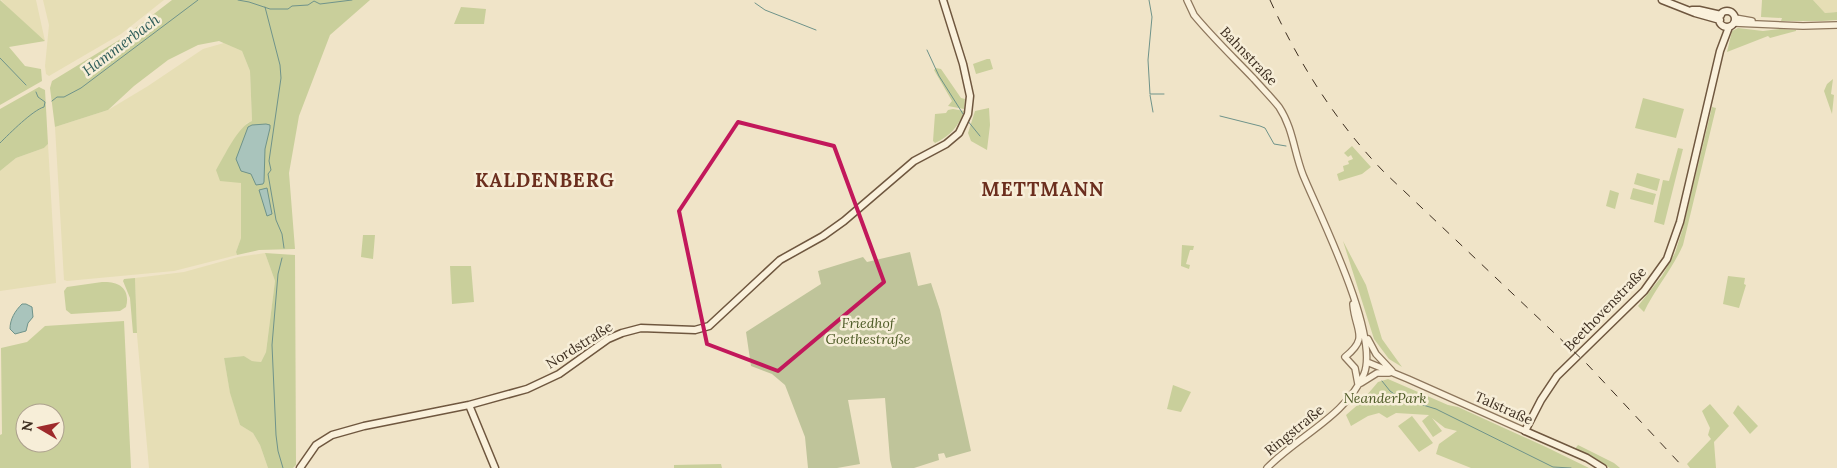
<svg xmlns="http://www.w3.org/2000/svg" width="1837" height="468" viewBox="0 0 1837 468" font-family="Lora,serif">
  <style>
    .farmland { fill: #e6deb5 }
    .green { fill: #c9cf9b; fill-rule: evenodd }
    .cemetery { fill: #bfc49a }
    .water { fill: #a9c4bc; stroke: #6f938a }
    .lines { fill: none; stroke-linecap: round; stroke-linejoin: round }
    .stream { stroke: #6f938a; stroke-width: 1 }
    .tertiary-casing { stroke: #8d765c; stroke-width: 8 }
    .secondary-casing { stroke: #6f573f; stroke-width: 9 }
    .tertiary { stroke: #faf1dc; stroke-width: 5.5 }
    .secondary { stroke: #faf1dc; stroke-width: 6 }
    .rail { stroke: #3d2e20; stroke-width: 1; stroke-dasharray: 9 9; stroke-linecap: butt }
    .marked { fill: none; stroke: #c2185b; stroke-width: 4; stroke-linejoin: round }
    .labels { text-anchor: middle; stroke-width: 5; stroke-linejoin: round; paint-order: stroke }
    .street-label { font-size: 14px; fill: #3d2e20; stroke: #f7eed8 }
    .park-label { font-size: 14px; font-style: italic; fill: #4d5a26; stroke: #f7eed8 }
    .water-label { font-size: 15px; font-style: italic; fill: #2f5d5a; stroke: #f7eed8 }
    .district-label { font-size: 19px; font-weight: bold; letter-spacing: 1px; fill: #6b2e1e; stroke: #f7eed8 }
  </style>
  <rect width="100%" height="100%" fill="#f0e4c8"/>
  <path class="farmland" d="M1,0H36L45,41L9,9Z
    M43,0H164L121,34L49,76L46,74L45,66L49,25Z
    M1813,0H1837V12L1825,13Z
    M224,43L242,51L250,71L252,121L247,123L233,141L216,170L241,183V238L236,252L237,255L174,271L67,281L64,280L55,127L108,110L148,86L203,49Z
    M48,144L56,283L0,291V171L16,158L44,148Z
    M265,253L275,281L266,352L261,362L252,361L244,356L224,358L230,392L240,425L253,433L260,445L268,468H149L137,335L135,278L184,272L238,257Z"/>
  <path class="green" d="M0,0L45,41L9,47L25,66L41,69L42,81L0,105Z
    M172,0H370L330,35L299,116L289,173L295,249L259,250L237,255L236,252L241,238V183L220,181L216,170C224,157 238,126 252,121L250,71L242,51L219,41L198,45L168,60L134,86L108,110L55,127L50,88L52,81L124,37Z
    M1762,0H1813L1825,13L1837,12V20L1822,21H1781L1782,18L1761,17Z
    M461,7L486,9L484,24H454Z
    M1738,28L1763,31L1779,29L1796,30V31L1770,38L1768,36L1727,52L1732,31Z
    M987,59H990L993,69L976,74L973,64Z
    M936,68L941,69L961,98L965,99L964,109L948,106L952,101L934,70Z
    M1833,79L1831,94L1834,95L1832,114L1824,91L1827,84Z
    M39,87L45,90L48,144L44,148L16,158L0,171V109Z
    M1643,98L1684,109L1676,138L1635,128Z
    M1712,107L1716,108L1683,245C1673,268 1655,289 1644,312L1638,306L1662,276L1675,253L1683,228Z
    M989,108L990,125L987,150L971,141L968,133L975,111Z
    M953,109L964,111C959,126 949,137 935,143L933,141L935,114L946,113L948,110Z
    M1352,146L1371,167L1362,174L1339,181L1337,174L1344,171L1343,166L1349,164L1348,161L1353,159L1351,155L1348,157L1344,153Z
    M1678,148L1683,149L1664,225L1654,222L1663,180L1669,181Z
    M1637,173L1660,179L1657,191L1634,184Z
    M1633,188L1656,194L1653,205L1630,199Z
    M1610,190L1619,193L1615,209L1606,206Z
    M363,235H375L373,259L361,257Z
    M1343,241L1366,285L1382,339L1402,367L1389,359L1374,339Z
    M1182,245L1194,246L1193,250H1190L1186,264L1190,265L1189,269L1181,266Z
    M265,253L295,255L296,465L293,468H268L260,445L253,433L240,425L230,393L224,358L244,356L252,361L261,362L266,352L275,281Z
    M450,266H471L474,302L452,304Z
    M1728,276L1745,278L1744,284L1746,285L1739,308L1723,304Z
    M135,278L137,333H133L130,298L123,281L124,279Z
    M102,282C118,281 131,288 126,307L120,311L71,314L66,310L64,291L67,287Z
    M124,321L131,468H0V435L2,434L1,348L27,342L45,326ZM25,413H55V443H25Z
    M1388,379L1448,405L1458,407L1546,447L1589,468H1471L1436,454L1439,444L1457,431L1445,428L1432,418L1442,431L1433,437L1422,421L1429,415L1396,413L1387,418L1379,413L1368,416L1351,426L1346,415L1361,402L1378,382Z
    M1173,385L1191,392L1181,412L1167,409Z
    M1710,404L1729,426L1714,442L1716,468H1690L1687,464L1711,439L1708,435L1710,428L1702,411Z
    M1738,405L1758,426L1750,434L1733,413Z
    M1412,416L1433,443L1419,452L1398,426Z
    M1578,445L1614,463L1620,468H1610L1575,449Z
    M721,464L722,468H674V465Z"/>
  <path class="cemetery" d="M910,252L918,286L931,283L940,310L971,451L946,458L944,453L938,454L939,460L914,468H892L890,460L885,398L848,400L860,464L837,468H808L805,437L785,385L772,374L751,366L746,332L821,284L818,271L863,257L867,262Z"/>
  <path class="water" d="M266,124L270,125V128L265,149L264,182L263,184L256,185L251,174L241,171L236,159L248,127L252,125Z
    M267,188L272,214L267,216L259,190Z
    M22,304H26L32,307L33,317L28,323L26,331L15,334L10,329C10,319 15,311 22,304Z"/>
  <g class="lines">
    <path class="stream" d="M238,0L249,2L270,9H288L292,6L308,5L314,1L320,4L352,0
      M1149,0L1152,17L1148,60L1150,94H1164
      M755,3L765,10L816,30
      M265,7L280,65L281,78L269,161L271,170L268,174L276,220L282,234L284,248
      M927,50L939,76L965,117
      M0,58L26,85
      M1150,95L1153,112
      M52,101L57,97H64L81,88L198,0
      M1220,116L1260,126L1265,128L1274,144L1286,146
      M967,120L980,136
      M0,143C10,133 33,110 44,107L45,102L38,97L36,92
      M282,258L278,274L272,345L276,435L278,451L283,468
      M1382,381L1390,391L1397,396H1410L1423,405L1436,409L1553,467L1571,468"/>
    <defs>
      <path id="tertiary" d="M1187,0L1194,15C1213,38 1234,58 1254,79C1262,88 1271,97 1279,107C1293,128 1294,152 1303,175C1320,216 1380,335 1364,374C1346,416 1298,436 1267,468
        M1735,18L1752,21
        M1734,23L1803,26L1837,25
        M1353,304C1355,331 1370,337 1345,357L1355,368L1358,384
        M1368,339L1376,354L1392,371
        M1367,362L1408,379L1525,431
        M1361,383L1377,373H1389"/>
      <path id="secondary" d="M1662,0L1695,13L1720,20
        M1692,10H1699L1721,15
        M1719 19a8 8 0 1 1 16 0a8 8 0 1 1-16 0Z
        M469,405L495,468
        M300,468L316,445L332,435L364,426L469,405L527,389L559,374L608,339L622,333L641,328L695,330L709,326L780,260L823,236L844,221L914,161L946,144L959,133L968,114L970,96L963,64L943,0
        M1603,468L1587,458L1525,431L1541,400L1557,376L1644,291L1667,259L1680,222L1720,51L1729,27"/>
    </defs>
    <use href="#tertiary" class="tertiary-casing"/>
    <use href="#secondary" class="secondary-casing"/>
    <use href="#tertiary" class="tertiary"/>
    <use href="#secondary" class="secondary"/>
    <path class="rail" d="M1270,0C1298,62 1337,124 1385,173L1587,364L1684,468"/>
  </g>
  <path class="marked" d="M738,122L834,146L884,282L778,371L707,344L679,211Z"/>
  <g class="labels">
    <g class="street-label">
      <text transform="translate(1249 56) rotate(46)" y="5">Bahnstraße</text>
      <text transform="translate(1605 309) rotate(-46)" y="5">Beethovenstraße</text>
      <text transform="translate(579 345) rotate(-32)" y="5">Nordstraße</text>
      <text transform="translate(1504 408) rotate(24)" y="5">Talstraße</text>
      <text transform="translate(1294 430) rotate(-39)" y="5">Ringstraße</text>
    </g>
    <g class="park-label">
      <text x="868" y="328">Friedhof<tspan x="868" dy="16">Goethestraße</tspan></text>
      <text x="1385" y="403">NeanderPark</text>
    </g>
    <g class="water-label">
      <text transform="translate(121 45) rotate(-37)" y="5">Hammerbach</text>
    </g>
    <g class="district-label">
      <text x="545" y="187">KALDENBERG</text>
      <text x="1043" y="196">METTMANN</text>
    </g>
  </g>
  <g transform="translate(40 428) rotate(279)"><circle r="24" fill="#f7eed8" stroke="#ada18e"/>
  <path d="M0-4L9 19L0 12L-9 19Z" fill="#9e2a2b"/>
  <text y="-8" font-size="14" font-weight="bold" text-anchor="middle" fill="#3d2e20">N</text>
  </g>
</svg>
